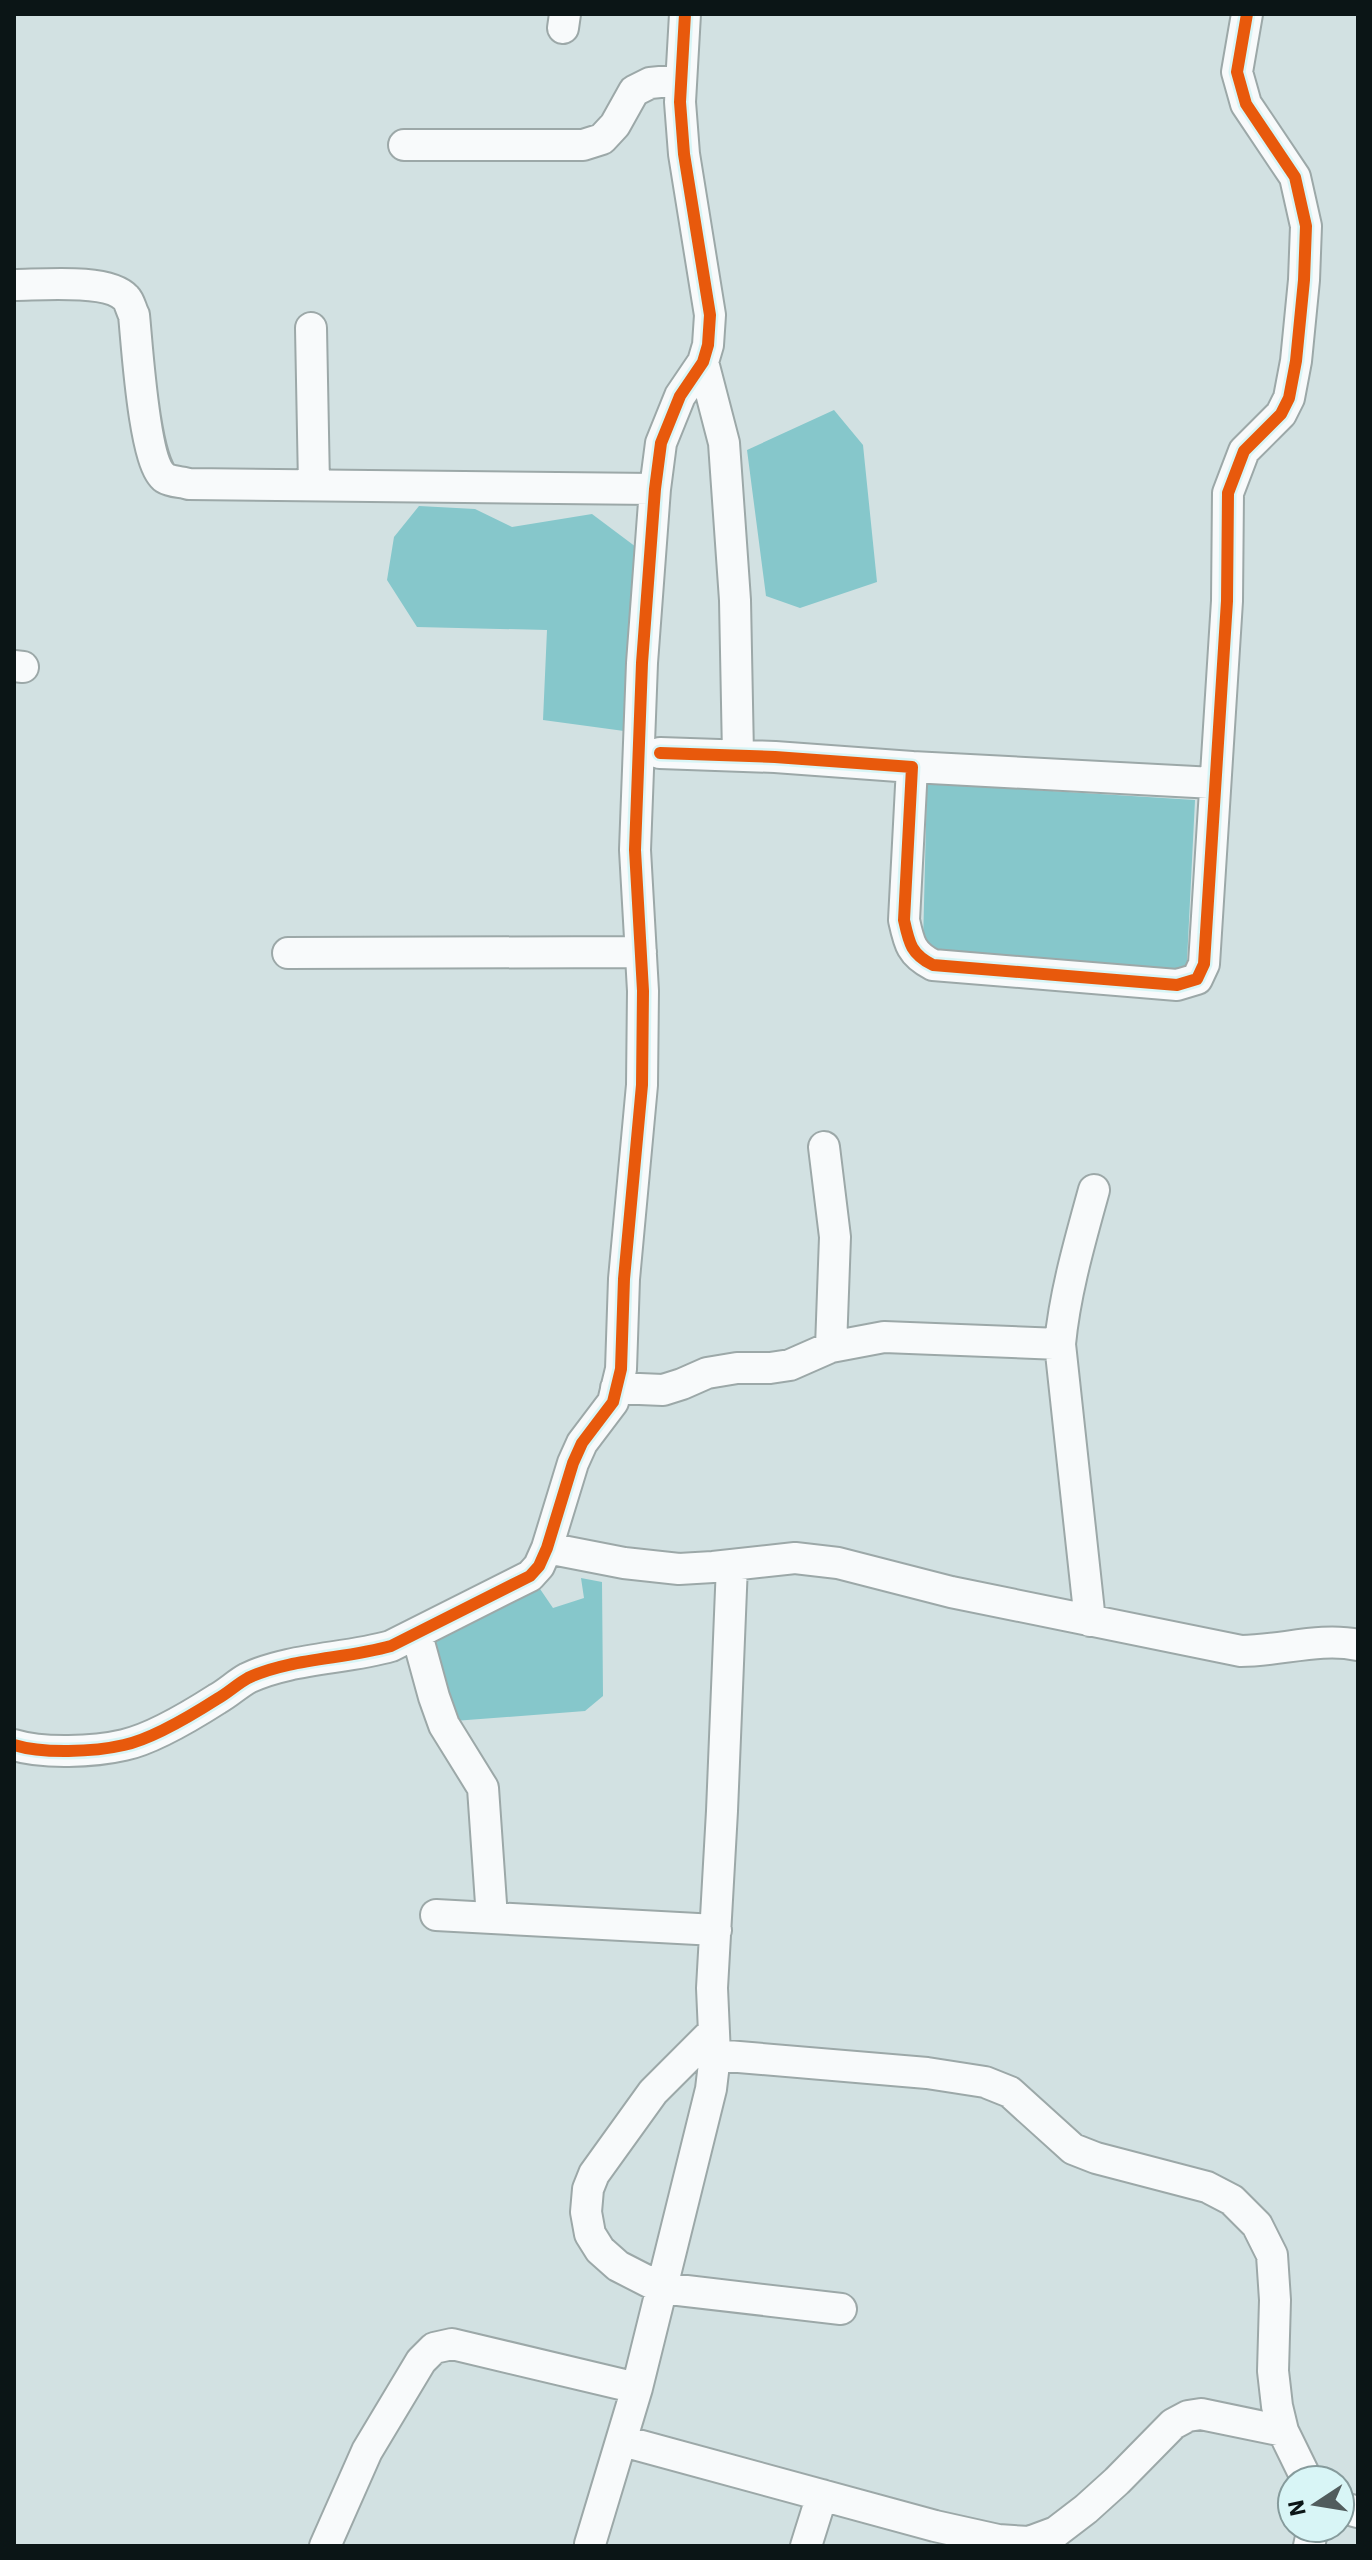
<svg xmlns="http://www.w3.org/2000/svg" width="1372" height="2560" viewBox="0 0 1372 2560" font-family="'IBM Plex Sans',sans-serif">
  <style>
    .water { fill: #86c7cb }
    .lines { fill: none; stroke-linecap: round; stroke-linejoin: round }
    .minor-casing { stroke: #9ca8a8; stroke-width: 34 }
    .minor { stroke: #f8fafb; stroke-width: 30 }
    .cycleway-casing { stroke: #d8f5f6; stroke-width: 17 }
    .cycleway { stroke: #e8590c; stroke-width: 12 }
  </style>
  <rect width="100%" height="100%" fill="#d2e1e2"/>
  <path class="water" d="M834,410L863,445L877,582L800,608L766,596L747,450Z
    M419,506L475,509L512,527L592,514L636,547L641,680L624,731L543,720L547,630L417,627L387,580L394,537Z
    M927,783L1195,800L1186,981L986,967L923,944Z
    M581,1578L602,1582L603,1696L585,1711L454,1721L432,1637L538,1586L553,1608L584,1598Z"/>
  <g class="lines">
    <defs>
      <path id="minor" d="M563,28L565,14
        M404,145H583L602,139L615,125L634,91L650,83L680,80
        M14,285C40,285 108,278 126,298C130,302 131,310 134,315C137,344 144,464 165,478C171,482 183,482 189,484L655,489
        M311,328L314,485
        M703,362L724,443L735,600L738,755
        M14,666L23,667
        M660,753L775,757L912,767L904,920C909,943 911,954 933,965L1177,985L1197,979L1204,964L1227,601L1228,493L1244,451L1281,414L1289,398L1296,361L1304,280L1306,226L1295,177L1246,104L1237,72L1247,14
        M912,767L1214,783
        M288,953L641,952
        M824,1147L835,1237L831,1347
        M616,1388L663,1390L682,1384L707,1373L737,1368H770L790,1365L831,1347L884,1337L1060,1344
        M547,1548L624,1563L679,1569L713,1567L795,1558L838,1563L951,1592L1241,1651C1280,1651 1320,1637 1358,1645
        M1090,1621L1060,1344C1065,1292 1080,1241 1094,1190
        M417,1635L434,1697L444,1725L483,1788L492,1918
        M14,1745C43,1754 94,1752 124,1745C152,1739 192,1715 217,1699C228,1693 237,1684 248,1678C290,1658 346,1659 391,1646L530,1576L539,1566L547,1548L573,1463L582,1443L613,1402L621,1369L624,1279L642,1085L643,991L635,850L642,663L655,489L661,443L680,396L703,362L708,345L710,315L684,154L680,102L685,14
        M436,1915L716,1930
        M714,2031L653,2092L594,2174L588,2189L586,2212L590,2234L600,2250L618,2266L661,2288L841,2309
        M715,2055L927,2073L985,2082L1010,2092L1073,2149L1096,2158L1207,2187L1232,2200L1257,2225L1272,2255L1275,2300L1273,2371L1277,2406L1283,2431L1307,2480
        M623,2441L935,2526L998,2540L1029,2542L1056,2532L1086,2509L1117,2481L1173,2424L1188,2416L1201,2414L1283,2431
        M1340,2507L1358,2512
        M590,2544L637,2388L711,2089L715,2055L712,1988L722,1811L732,1565
        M325,2546L367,2451L421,2361L434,2348L452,2344L637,2388
        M806,2546L822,2495
        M1309,2546L1313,2528"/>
    </defs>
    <use href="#minor" class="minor-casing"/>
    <use href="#minor" class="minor"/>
    <defs>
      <path id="cycleway" d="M660,753L775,757L912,767L904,920C909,943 911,954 933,965L1177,985L1197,979L1204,964L1227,601L1228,493L1244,451L1281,414L1289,398L1296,361L1304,280L1306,226L1295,177L1246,104L1237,72L1247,14
        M14,1745C43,1754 94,1752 124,1745C152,1739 192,1715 217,1699C228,1693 237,1684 248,1678C290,1658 346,1659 391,1646L530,1576L539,1566L547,1548L573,1463L582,1443L613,1402L621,1369L624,1279L642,1085L643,991L635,850L642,663L655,489L661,443L680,396L703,362L708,345L710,315L684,154L680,102L685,14"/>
    </defs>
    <use href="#cycleway" class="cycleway-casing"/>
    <use href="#cycleway" class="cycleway"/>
  </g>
  <rect width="1372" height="2560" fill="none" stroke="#0b1516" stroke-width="32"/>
  <g transform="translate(1316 2504) rotate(258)"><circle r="38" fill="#d8f5f6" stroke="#869b9c" stroke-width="2"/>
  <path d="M0-6L14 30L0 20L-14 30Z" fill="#515c5d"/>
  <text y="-12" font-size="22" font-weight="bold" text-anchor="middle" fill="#0b1516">N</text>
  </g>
</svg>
